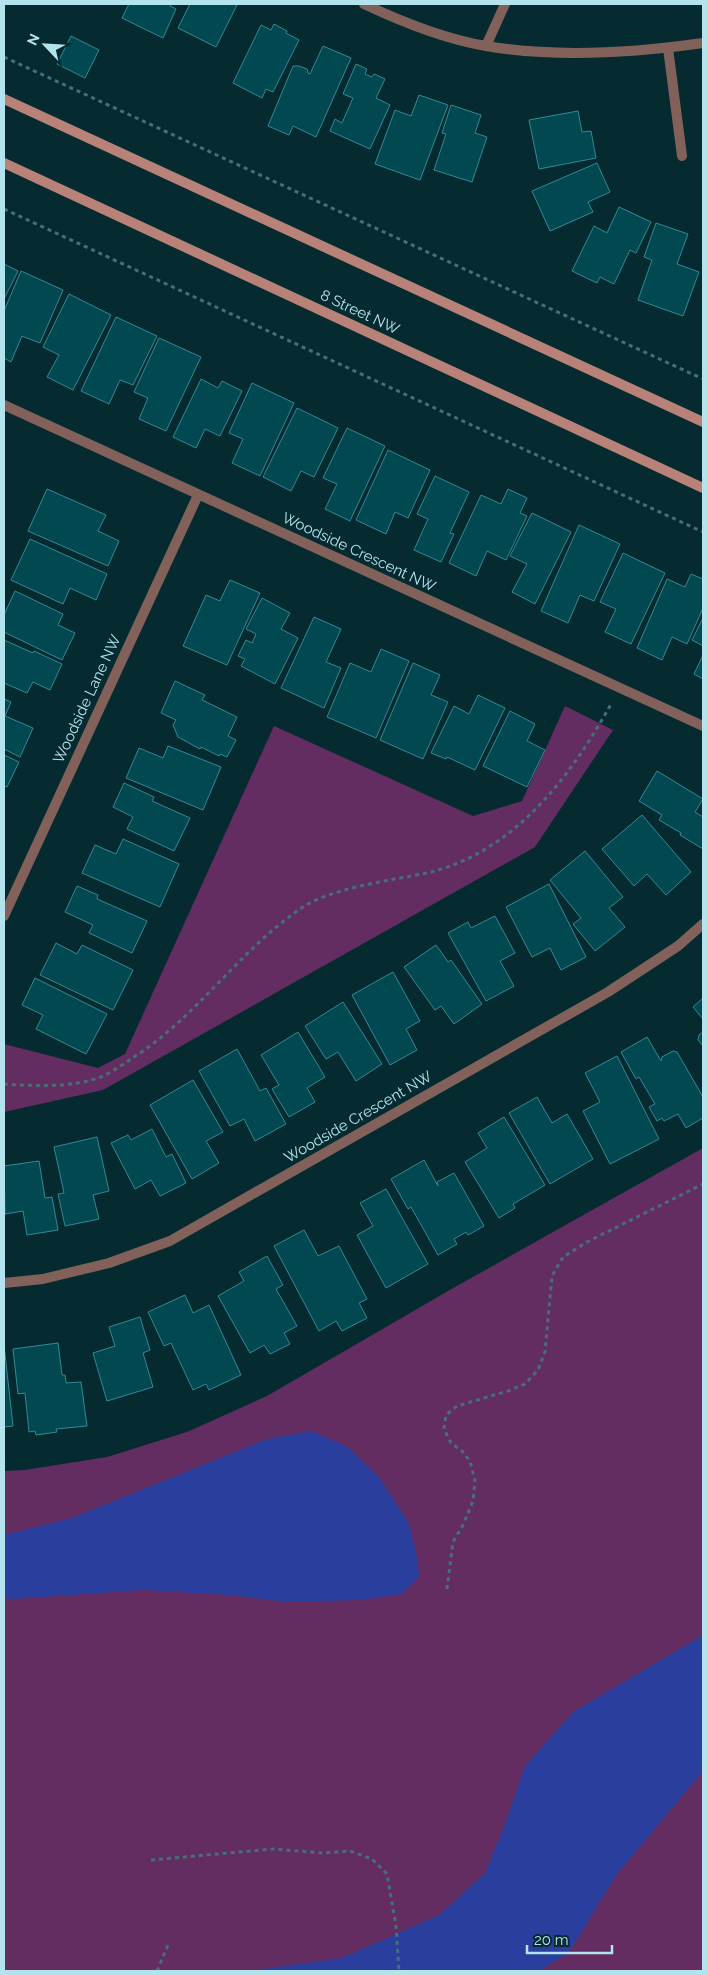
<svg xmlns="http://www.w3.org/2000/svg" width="707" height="1975" viewBox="0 0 707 1975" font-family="Raleway,sans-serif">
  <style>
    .green { fill: #632d61 }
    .water { fill: #2a3f9d }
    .building { fill: #024850; stroke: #328995 }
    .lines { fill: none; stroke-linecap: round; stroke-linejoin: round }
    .path { stroke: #467077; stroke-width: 3; stroke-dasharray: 4 4; stroke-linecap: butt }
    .minor { stroke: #83615b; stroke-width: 10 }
    .secondary { stroke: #b98279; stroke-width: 10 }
    .labels { text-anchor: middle; stroke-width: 4.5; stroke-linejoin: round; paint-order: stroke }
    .street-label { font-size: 15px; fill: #b3e4ed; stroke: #052b30 }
  </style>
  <rect width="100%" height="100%" fill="#052b30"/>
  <path class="green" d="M565,706L613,730L535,847L103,1090L4,1112V1044L98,1068L125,1054L274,726L473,816L522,801Z
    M703,1148V1971H4V1471L25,1470L107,1457L187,1432L267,1396L448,1291Z"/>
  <path class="water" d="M311,1431L346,1446L379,1477L408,1522L417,1556L419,1577L402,1594L361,1600L287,1602L231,1595L143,1590L14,1599L4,1598V1535L72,1518L267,1439Z
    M703,1635V1771L617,1874L568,1954L538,1971H249L342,1958L439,1915L485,1873L505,1824L525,1766L573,1712Z"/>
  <path class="building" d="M129,4H171L170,6L176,9L163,38L122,18Z
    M190,4H234L237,5L216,47L178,28Z
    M274,24L287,31L286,33L299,40L273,92L266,89L262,98L233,83L261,25L271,30Z
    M71,36L99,50L85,78L57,64Z
    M323,46L351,58L316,137L293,126L289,135L268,126L293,66H299L307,69L308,73L310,74Z
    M356,64L367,69L365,74L372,77L374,74L385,79L376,98L390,105L370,149L330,131L335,119L342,123L353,98L343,94Z
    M419,95L448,105L420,180L375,164L395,110L411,116Z
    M451,105L481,115L475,133L487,137L472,182L434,170L446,134L442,133Z
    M578,111L582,132L591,131L596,158L539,169L529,120Z
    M597,163L610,192L588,202L593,212L550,231L532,191Z
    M619,207L651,222L636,253L630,250L614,284L600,277L597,283L572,271L594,226L607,233Z
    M656,223L688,234L677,264L699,272L683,316L638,300L652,260L644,257Z
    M4,264L18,271L4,299Z
    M21,271L63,290L40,343L22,336L11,362L4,358V311Z
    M69,294L111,315L73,390L47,377L59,355L43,347Z
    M116,317L157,336L133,385L120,380L109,404L81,391Z
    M159,338L201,357L166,431L139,419L148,398L134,392Z
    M201,379L218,388L222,381L242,391L220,436L205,429L196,448L173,437Z
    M252,383L294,403L260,476L232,463L243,439L229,433Z
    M297,408L338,428L314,477L301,471L291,491L263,477Z
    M347,428L385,446L350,521L325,509L337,484L323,478Z
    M388,450L430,470L408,518L395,512L386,534L356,520Z
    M435,476L469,492L450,533L454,534L441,562L414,550L428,519L417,514Z
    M47,489L106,515L98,531L119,541L108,566L28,531Z
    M508,489L527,498L520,513L527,516L506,560L487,551L476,576L449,563L481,495L501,504Z
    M532,513L571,532L535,604L512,592L527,564L510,556Z
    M579,525L620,544L594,601L580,595L568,623L541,611Z
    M30,539L107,574L96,600L70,588L63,604L11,580Z
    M623,553L665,573L631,644L605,632L616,609L600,602Z
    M691,574L703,579V608L687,644L672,637L662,660L637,648L667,579L685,587Z
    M230,580L260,593L227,665L183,646L206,595L220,601Z
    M15,591L63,614L58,625L75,633L62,660L4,632V615Z
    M262,598L290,613L281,629L298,638L275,684L241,666L245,659L238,656L246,640L252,643L256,634L246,629Z
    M314,617L341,629L326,662L341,668L324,708L281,688Z
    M703,618V646L692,640Z
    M4,640L33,653L34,651L62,664L50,690L33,682L27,693L4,683Z
    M381,649L409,661L376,738L327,717L350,663L371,672Z
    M703,655V679L694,674Z
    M413,663L440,675L431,695L448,702L423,759L380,740Z
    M175,681L205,695L202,700L237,717L228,736L236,740L227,757L220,754L219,756L201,747L200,749L178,737L173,725L176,720L161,713Z
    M478,695L505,708L475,770L447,757L446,759L431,753L454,706L469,714Z
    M4,699L11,702L5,716L33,728L20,757L4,749Z
    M510,711L535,724L527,741L545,750L527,787L483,766Z
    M168,746L221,767L203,810L126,778L139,748L163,758Z
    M4,755L19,762L7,787L4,786Z
    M657,771L703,799L695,812L703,817V849L680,835L681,833L659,820L662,815L639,801Z
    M124,783L154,797L152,801L190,818L174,851L127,829L133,817L113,807Z
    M642,815L691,872L666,895L647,874L634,886L602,849Z
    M123,839L179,864L160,907L82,873L95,845L116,854Z
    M585,851L623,897L609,908L625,927L595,951L573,924L581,918L550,880Z
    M549,884L586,957L561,970L550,948L532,957L506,907Z
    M77,886L98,895L97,899L147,921L132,953L89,933L93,925L65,912Z
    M495,916L515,953L500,961L514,986L486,1001L448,933L468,922L471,928Z
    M56,943L77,954L82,945L133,970L113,1010L40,975Z
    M436,945L448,962L451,960L482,1004L454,1024L441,1006L435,1010L404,967Z
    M393,972L420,1021L406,1029L417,1050L390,1065L352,995Z
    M35,978L107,1014L86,1054L36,1029L43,1015L22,1005Z
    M703,998V1019L693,1007Z
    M343,1002L382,1064L356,1081L338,1052L326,1059L305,1026Z
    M298,1032L325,1077L307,1088L315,1102L289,1117L272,1089L279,1085L261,1055Z
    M703,1032V1046L698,1040L699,1035Z
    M647,1037L661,1061L662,1057L673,1051L677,1052L703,1097V1118L686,1128L678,1114L664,1121L662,1118L657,1121L649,1107L655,1104L639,1077L636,1079L621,1052Z
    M237,1049L260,1091L266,1088L286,1124L255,1141L244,1119L230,1126L199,1071Z
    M617,1056L659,1139L610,1164L583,1111L600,1102L585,1073Z
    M193,1080L223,1132L206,1141L219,1163L192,1179L150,1105Z
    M537,1097L552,1123L567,1114L593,1159L550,1184L509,1113Z
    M504,1117L545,1185L513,1204L515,1208L499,1218L465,1162L487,1148L478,1133Z
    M152,1129L166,1157L172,1154L186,1183L160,1196L151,1180L135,1189L111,1143L128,1135L131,1140Z
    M97,1137L109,1191L93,1195L99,1219L65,1226L58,1194L64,1193L54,1147Z
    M424,1160L438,1186L437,1182L454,1173L484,1226L468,1235L466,1232L454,1239L457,1244L438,1255L411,1207L408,1209L391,1179Z
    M39,1161L45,1198L52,1197L58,1230L27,1235L23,1211L5,1214L4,1166Z
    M386,1189L428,1264L386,1288L357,1235L373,1226L360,1203Z
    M304,1230L318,1256L339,1246L367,1299L359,1303L367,1318L342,1331L336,1321L319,1331L274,1246Z
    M267,1256L283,1285L276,1289L297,1326L284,1333L290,1344L270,1354L264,1345L250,1353L218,1296L244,1281L239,1272Z
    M185,1295L193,1313L209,1305L241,1375L209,1390L206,1384L193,1390L171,1343L164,1346L148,1312Z
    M140,1317L150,1350L143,1353L153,1387L107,1401L93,1353L115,1346L109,1327Z
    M58,1343L62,1375H65L66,1383L81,1382L87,1426L56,1429L57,1432L36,1435L35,1431L29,1432L25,1393L18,1394L13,1349Z
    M4,1345L13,1426L4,1427Z"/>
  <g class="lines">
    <path class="path" d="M4,57L703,379
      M4,209L703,532
      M4,1084C35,1086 71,1088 101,1077C112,1072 124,1064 134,1057C198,1016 240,949 303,907C332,888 392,880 427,873C513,853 570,778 611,704
      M447,1589L453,1542L463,1525L473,1501L475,1481L470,1461L462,1451L451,1443L444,1429L446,1415L457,1406L508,1391L525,1384L538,1370L545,1352L552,1276L563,1257L587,1242L703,1184
      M151,1860L273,1849L323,1853L350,1851L372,1859L387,1874L396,1926L399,1971
      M157,1971L168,1945"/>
    <path class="minor" d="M364,4C402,22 444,39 486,46C557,58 633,53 703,43
      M486,46L505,4
      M668,48L682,156
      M4,405L703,726
      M4,916L198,495
      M4,1283L43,1279L109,1263L170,1241L608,992L678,946L703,924"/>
    <path class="secondary" d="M4,99L703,422
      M4,163L703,488"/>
  </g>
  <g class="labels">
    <g class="street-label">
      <text transform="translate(360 312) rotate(25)" y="5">8 Street NW</text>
      <text transform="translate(359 552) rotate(25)" y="5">Woodside Crescent NW</text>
      <text transform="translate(87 699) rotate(-65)" y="5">Woodside Lane NW</text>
      <text transform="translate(358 1117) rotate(-30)" y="5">Woodside Crescent NW</text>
    </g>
  </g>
  <rect width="707" height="1975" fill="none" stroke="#b3e4ed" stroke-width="10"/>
  <g transform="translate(45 45) rotate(295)" stroke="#052b30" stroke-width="4" paint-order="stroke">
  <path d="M0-4L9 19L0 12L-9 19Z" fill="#b3e4ed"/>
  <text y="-8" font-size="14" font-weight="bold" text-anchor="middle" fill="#b3e4ed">N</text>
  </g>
  <path d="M527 1945v8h85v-8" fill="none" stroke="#b3e4ed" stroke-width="2.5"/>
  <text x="534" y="1945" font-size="15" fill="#b3e4ed" stroke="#052b30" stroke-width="4" paint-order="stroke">20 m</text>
</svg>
